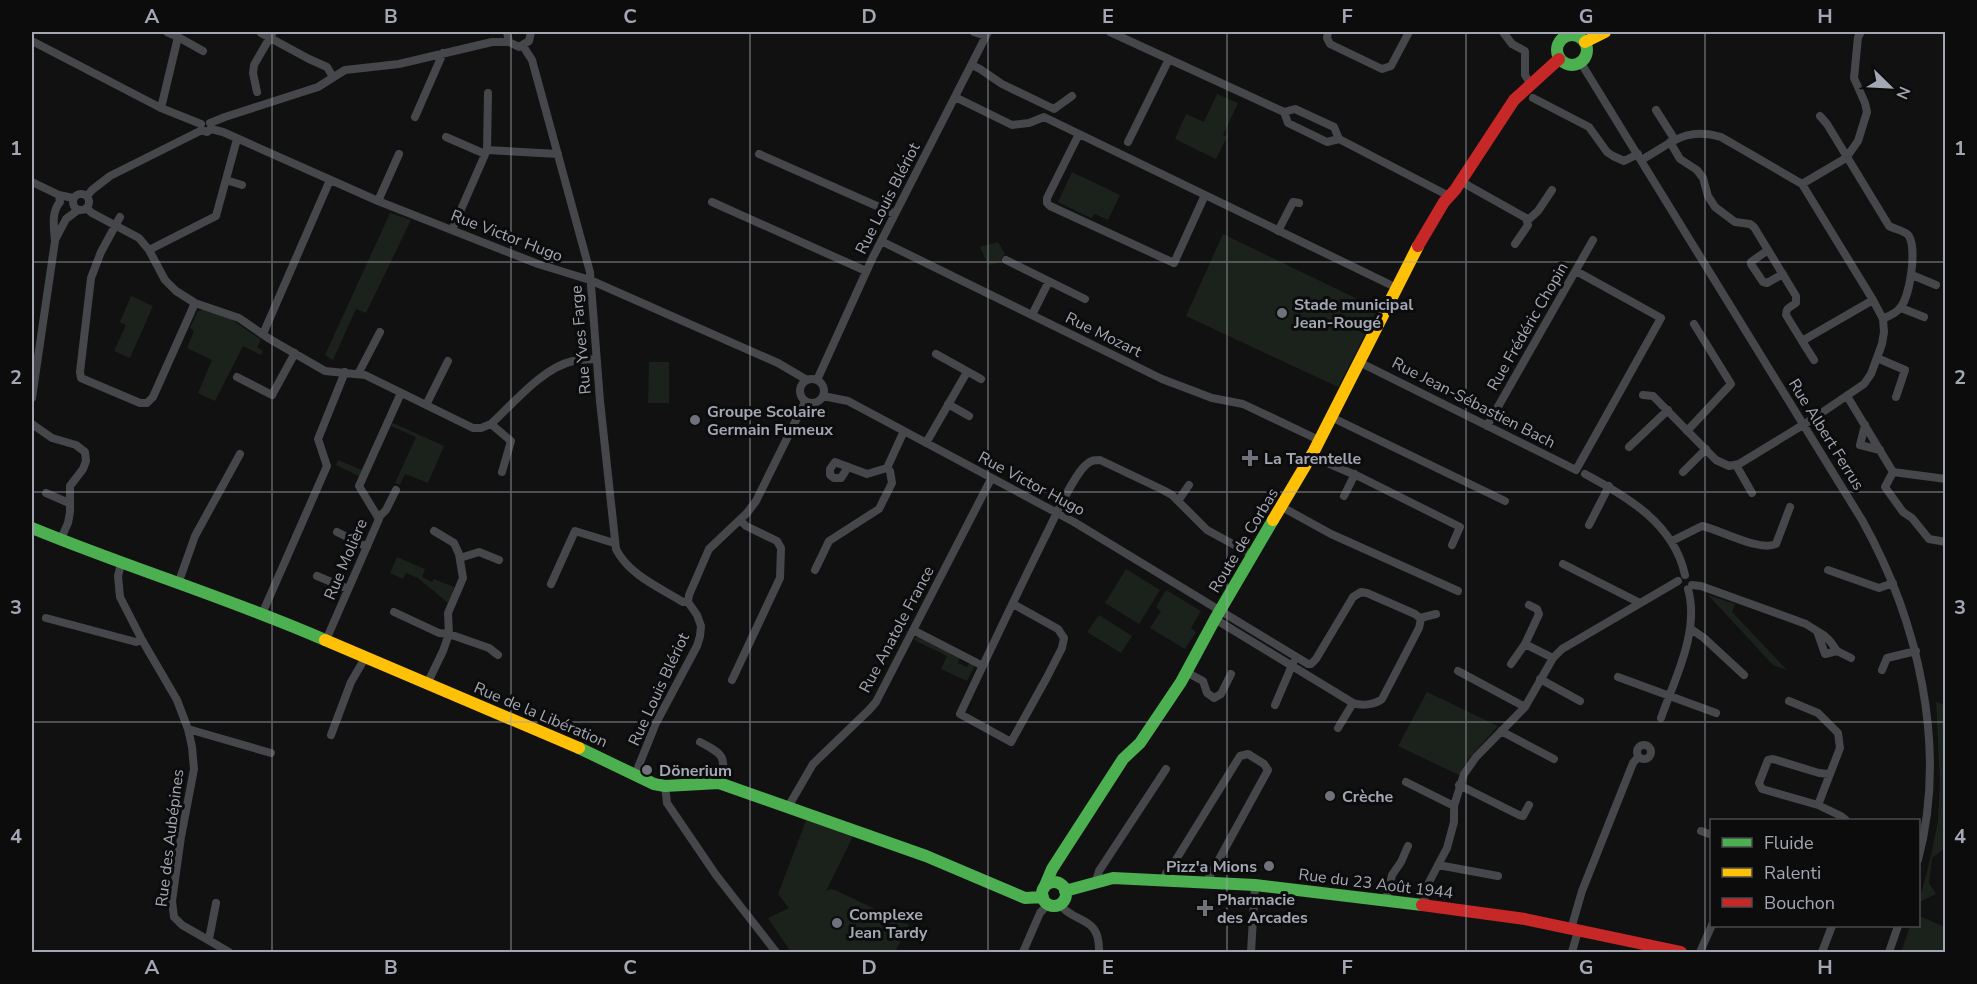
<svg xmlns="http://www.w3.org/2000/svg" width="1977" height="984" viewBox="0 0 1977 984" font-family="'Nunito Sans',sans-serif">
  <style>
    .green { fill: #1b221c }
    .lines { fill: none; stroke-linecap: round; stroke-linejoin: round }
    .street { stroke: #46474a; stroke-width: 8 }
    .fast { stroke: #4caf50; stroke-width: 12 }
    .slow { stroke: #ffc107; stroke-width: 12 }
    .jam { stroke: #c62828; stroke-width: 12 }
    .grid { fill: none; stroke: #a2a7b3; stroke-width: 1.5; stroke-opacity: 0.55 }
    .poi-dot { fill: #6f727b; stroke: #0c0c0d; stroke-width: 2 }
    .labels { text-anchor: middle; stroke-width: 6; stroke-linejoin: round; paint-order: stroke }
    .street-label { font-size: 16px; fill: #a2a7b3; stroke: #0c0c0d }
    .poi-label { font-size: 16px; font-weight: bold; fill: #a2a7b3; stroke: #0c0c0d; text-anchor: start }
    .neatline { fill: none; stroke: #a2a7b3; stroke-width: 2 }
    .grid-label { font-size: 20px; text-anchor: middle; font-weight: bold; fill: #a2a7b3 }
  </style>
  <rect width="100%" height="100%" fill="#111112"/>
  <path class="green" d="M1217,94L1238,103L1223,135L1227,137L1216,159L1175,139L1186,114L1204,122Z
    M1072,172L1120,195L1108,220L1095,214L1091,218L1058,202Z
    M390,213L411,220L366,313L356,309L333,360L325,355Z
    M1223,234L1378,309L1338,387L1186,316Z
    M998,242L1005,254L1002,257L1001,262L988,265L980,247Z
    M131,296L153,306L130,358L114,351L126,325L120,322Z
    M204,309L231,319L261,340L257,347L263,351L261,355L243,346L215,401L198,393L212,360L187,348L194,331L190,328L198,311Z
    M649,362H669V403H648Z
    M393,423L444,446L428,483L405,474L400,485L395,483L416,437L391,426Z
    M338,460L362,470L359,476L336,465Z
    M397,557L425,569L422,577L432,582L434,579L454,587L448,603L418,578L406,573L403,579L390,573Z
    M1126,569L1160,590L1139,624L1105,603Z
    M1166,590L1201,611L1191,628L1196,632L1185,649L1150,628L1161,611L1156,607Z
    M1708,595L1735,604L1732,612L1787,670L1773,665Z
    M1099,615L1132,636L1121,653L1087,632Z
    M922,636L960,657L958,663L967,667L970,662L975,665L967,681L941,669L947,656L914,640L916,637Z
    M1427,692L1498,726L1469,758L1459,775L1398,746Z
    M1936,702L1945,705V848L1932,858L1929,883L1936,894L1919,902L1931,856L1938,821L1940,783Z
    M807,818L853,836L826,891L831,889L837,891L909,925L895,952H791L768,918L789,908L778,894Z
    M1919,916L1945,927V952H1901L1910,926H1918Z"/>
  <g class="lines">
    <path class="street" d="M507,32L509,42L519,47L529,41L531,32
      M974,32L986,36
      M1110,32L1284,112L1295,109L1334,127L1339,139L1449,196
      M1328,32L1327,38L1330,44L1382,69L1391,66L1409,32
      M1503,32L1512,44L1525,51V75L1530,83
      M1561,32L1564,37
      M261,33L309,59L327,67L333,77
      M178,37L203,51
      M32,41L161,108L201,124
      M523,46L532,60L590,272L600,401L616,549C629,575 659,587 683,602H688
      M1581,63L1862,520C1918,620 1948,747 1918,860
      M972,65L980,69L1002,84L1054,109L1072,96
      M257,92L253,73L254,65L273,32
      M955,97L1012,125L1029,123L1044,117L1395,287
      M1533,98L1589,127L1607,152L1613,156L1624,161L1638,154
      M161,108L178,37L167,32
      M1656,110L1675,140
      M1284,112L1288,123L1327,142L1339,139
      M1820,116L1827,124L1889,226C1894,229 1906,231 1909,236C1917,250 1910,299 1899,309C1895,314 1888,316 1883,319
      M415,117L443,53
      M210,123L225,117L318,87L345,70L399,64L492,42H509
      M211,129L223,132L378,201L538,264L590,280L778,363L807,380
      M1079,134L1047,198V203L1050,206L1174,263L1205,195
      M446,137L485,154
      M1128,142L1169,59
      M1670,142L1680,159L1697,170L1703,178L1708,196L1715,207L1735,222L1750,224L1754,227L1796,296V303C1791,307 1786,307 1786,315L1802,341L1873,300
      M487,150L488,93
      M759,154L895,214
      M1641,160C1671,144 1684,126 1721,137L1802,184L1873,300L1883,319L1884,332L1882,344L1871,374L1864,384L1811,420L1739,464L1729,466L1716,460L1653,396L1643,395
      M226,180L242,185
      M1460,181L1526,218L1528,225L1515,244
      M32,182L59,195L73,198
      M1802,184L1846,158L1858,141L1867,112L1865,103L1854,78L1858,37L1861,32
      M73 202a8 8 0 1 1 16 0a8 8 0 1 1-16 0Z
      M87,196L92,190L110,176L202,130L207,132L211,129
      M378,201L399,154
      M712,202L866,271
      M86,208L92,213L139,238L149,250L165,280L176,291L195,303L239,318L268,338L325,371L365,375L473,428H481L491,424C514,403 542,368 573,361C580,359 589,360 596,359
      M120,217L101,252L91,278L80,372L81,378L140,403H147L153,397L195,303
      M1528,220L1538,211L1552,190
      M452,230L487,150L558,154
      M1278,231L1293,202L1299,203
      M55,240L66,219L78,210
      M881,241L1162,379L1212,398L1243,404L1319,440
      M149,250L216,216L237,139
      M1768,250L1751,262V264L1763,282L1767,283L1783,274
      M1006,260L1085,299
      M1912,275L1936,285
      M1901,308L1924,317
      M1032,315L1049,281
      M263,334L330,180
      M1802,341L1814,360
      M936,354L981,379
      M1877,358L1905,370L1896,397
      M1359,362L1576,470L1661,318L1576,271
      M358,374L380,332
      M237,377L272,395L295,353
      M800 391a12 12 0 1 1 24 0a12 12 0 1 1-24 0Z
      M817,380L872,259L988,32
      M823,396L848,401L1074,522L1308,664H1311L1316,659L1353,597L1361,592L1367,593L1415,614L1421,619L1419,628L1382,699C1374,705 1362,706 1353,703L1215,619
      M1847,396L1893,472
      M32,398L55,241C54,228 51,212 60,202L59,195
      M948,404L969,416
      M426,405L448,361
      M1331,417L1505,501
      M32,424L52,438L76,445L85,452L86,461L83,469L70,486V512L68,523L60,541
      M491,424L511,441L502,472
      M1865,425L1860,445L1880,450
      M1487,426L1593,240
      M1687,431L1731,384L1694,324
      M926,443L967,372
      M1629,447L1668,410
      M1311,456L1360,477L1460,527L1452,545
      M1736,465L1752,493
      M887,468L904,431
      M1683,472L1706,449
      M1893,472L1885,487L1903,512L1912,518L1929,539L1946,542
      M1893,472L1946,479
      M1585,474C1628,497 1674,524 1685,575
      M1163,490L1172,495L1207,530L1253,555
      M46,493L69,503
      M1344,496L1355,474
      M1178,501L1189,485
      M1282,507L1331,534L1458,591
      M378,518L386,510L396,490
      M1589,525L1609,486
      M337,532L367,547
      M1672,541L1702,526C1721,530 1759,552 1776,544L1790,507
      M460,558L479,552L499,560
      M121,564L118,576L120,597L142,640L177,700L188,729L192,747L194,769L181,837L172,901L174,917L182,925L229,952
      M1563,564L1640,603
      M815,570L829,541L879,509L892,483L890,471L887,468L867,474L835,462L830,469V475L834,478H841L848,467
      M1828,570L1879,588L1893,583
      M317,576L348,589
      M178,584L195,536L240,454
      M551,584L575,531L614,543
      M1692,585L1701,586L1806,624L1817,631L1825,654L1837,651L1851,658
      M1013,604L1058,629L1064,638L1062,648L1046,679L1011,742L960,714C988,655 1016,595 1046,535C1054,519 1074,474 1087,464C1091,460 1095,460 1100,460L1161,489
      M394,612L439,633L449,634L489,648L498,655
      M262,614L327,466L318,439L345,372
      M46,618L136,642L142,640
      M1420,618L1436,614
      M1691,629L1704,638L1744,675
      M913,630L983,666
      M1817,631C1827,636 1831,642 1837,651
      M326,640L379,519L359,486L401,393
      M1525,644L1553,658
      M1511,664L1525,644L1539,614L1537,609L1529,605
      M1882,670L1887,658L1916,651
      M1458,671L1525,707
      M1186,672L1203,681L1207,693L1214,698L1221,694L1231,674
      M1618,677L1716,713
      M1540,679L1580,701
      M732,680L780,578L781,548L777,541L746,526L740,520
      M427,684L443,651L449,634L448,613L463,578L459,554L454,543L434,531
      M1789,701L1818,713L1838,733L1840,748L1818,805L1841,816L1846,820
      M1275,705L1293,663
      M1661,718C1675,678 1700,631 1688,589
      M1338,728L1353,703
      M188,729L271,753
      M1501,731L1554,759
      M331,735L351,682L365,658
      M700,742C723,754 728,757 719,783
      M1637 752a7 7 0 1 1 14 0a7 7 0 1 1-14 0Z
      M635,775L656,723L697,646L700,636L701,626L697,615L688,602L689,595L709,549L747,513L756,501L805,402
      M1406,782L1454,806
      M1459,785L1519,815L1523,816L1529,805
      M665,786L667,803L716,875L776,952
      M1818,805L1762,789L1759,783L1768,760L1773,759L1819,773L1829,774
      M788,807L813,764L869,710L876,702L991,479
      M1701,831L1712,835
      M1438,865L1498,876
      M1164,880L1166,873L1177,858L1240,756L1248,754L1264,764L1268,770L1206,883
      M1096,881L1099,871L1166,769
      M1386,900L1392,875L1401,862L1408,846
      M1059,904C1076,925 1100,915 1099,952
      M1424,905L1427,886L1447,848L1454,822V806L1464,774L1476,757L1525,707L1553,658L1562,649L1678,581
      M1571,929L1582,891L1633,763L1638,757
      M209,939L216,903
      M1023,952L1040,913L1048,904
      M1251,952L1255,885
      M1572,952L1578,931
      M1700,952L1712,925
      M1822,952L1832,926
      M1889,952L1898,926"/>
    <path class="fast" d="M1557 50a15 15 0 1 1 30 0a15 15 0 1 1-30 0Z
      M32,528C129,568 229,598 325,640
      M579,748L654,784L665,786L719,783L926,856L1025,898L1043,897
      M1042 894a12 12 0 1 1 24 0a12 12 0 1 1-24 0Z
      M1044,888L1052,869L1123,759L1140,743L1181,682L1215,619L1273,520
      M1065,891L1113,878L1255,885L1422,905"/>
    <path class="slow" d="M1585,42L1605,32
      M1273,520L1314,451L1418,246
      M325,640L579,748"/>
    <path class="jam" d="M1418,246L1444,202L1455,190L1514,100L1559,59
      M1422,905L1525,919L1681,952"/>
  </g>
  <path class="grid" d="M272,32V952M511,32V952M750,32V952M988,32V952M1227,32V952M1466,32V952M1705,32V952M32,262H1946M32,492H1946M32,722H1946"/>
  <g class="poi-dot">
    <circle cx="1282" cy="313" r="6"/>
    <circle cx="695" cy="420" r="6"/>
    <path d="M1247 449h6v6h6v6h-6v6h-6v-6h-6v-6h6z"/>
    <circle cx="647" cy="770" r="6"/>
    <circle cx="1330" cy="796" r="6"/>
    <circle cx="1269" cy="866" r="6"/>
    <path d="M1202 899h6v6h6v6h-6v6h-6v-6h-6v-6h6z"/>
    <circle cx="837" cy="923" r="6"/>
  </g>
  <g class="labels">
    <g class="street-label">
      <text transform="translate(887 198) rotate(-63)" y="6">Rue Louis Blériot</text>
      <text transform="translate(507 235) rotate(21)" y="6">Rue Victor Hugo</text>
      <text transform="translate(1527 326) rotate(-60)" y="6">Rue Frédéric Chopin</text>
      <text transform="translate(1104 334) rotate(26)" y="6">Rue Mozart</text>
      <text transform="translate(580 340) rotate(-95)" y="6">Rue Yves Farge</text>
      <text transform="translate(1474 402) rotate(27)" y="6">Rue Jean-Sébastien Bach</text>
      <text transform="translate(1827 434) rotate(58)" y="6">Rue Albert Ferrus</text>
      <text transform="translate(1032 483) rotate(28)" y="6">Rue Victor Hugo</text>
      <text transform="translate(1243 540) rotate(-59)" y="6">Route de Corbas</text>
      <text transform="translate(345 559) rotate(-67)" y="6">Rue Molière</text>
      <text transform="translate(896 629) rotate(-62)" y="6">Rue Anatole France</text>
      <text transform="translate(658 689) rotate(-65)" y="6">Rue Louis Blériot</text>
      <text transform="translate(541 714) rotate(23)" y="6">Rue de la Libération</text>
      <text transform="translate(169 838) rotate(-83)" y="6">Rue des Aubépines</text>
      <text transform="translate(1376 883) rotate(7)" y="6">Rue du 23 Août 1944</text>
    </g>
    <g class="poi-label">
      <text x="1294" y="310">Stade municipal<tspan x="1294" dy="18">Jean-Rougé</tspan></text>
      <text x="707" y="417">Groupe Scolaire<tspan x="707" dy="18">Germain Fumeux</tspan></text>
      <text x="1264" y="464">La Tarentelle</text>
      <text x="659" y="776">Dönerium</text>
      <text x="1342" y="802">Crèche</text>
      <text x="1257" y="872" text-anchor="end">Pizz'a Mions</text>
      <text x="1217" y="905">Pharmacie<tspan x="1217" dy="18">des Arcades</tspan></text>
      <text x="849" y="920">Complexe<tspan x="849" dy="18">Jean Tardy</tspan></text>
    </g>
  </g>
  <rect width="1977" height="984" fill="none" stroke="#0c0c0d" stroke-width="66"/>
  <rect x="1710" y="819" width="210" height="108" fill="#0c0c0d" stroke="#484a4f" stroke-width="1.5"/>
  <rect x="1722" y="838" width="30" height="9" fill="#4caf50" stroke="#484a4f" stroke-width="1.5"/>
  <text x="1764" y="849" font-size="18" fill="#a2a7b3">Fluide</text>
  <rect x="1722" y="868" width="30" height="9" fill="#ffc107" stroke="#484a4f" stroke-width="1.5"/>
  <text x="1764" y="879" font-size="18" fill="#a2a7b3">Ralenti</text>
  <rect x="1722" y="898" width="30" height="9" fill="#c62828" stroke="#484a4f" stroke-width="1.5"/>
  <text x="1764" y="909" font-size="18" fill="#a2a7b3">Bouchon</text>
  <g transform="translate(1890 87) rotate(114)" stroke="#0c0c0d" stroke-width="4.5" paint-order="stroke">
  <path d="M0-4.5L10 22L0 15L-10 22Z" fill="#a2a7b3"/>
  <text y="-9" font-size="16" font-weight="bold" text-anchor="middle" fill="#a2a7b3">N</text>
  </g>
  <rect x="33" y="33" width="1911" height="918" class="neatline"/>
  <g class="grid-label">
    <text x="152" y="23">A</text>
    <text x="391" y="23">B</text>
    <text x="630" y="23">C</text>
    <text x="869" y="23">D</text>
    <text x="1108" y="23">E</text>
    <text x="1347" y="23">F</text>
    <text x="1586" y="23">G</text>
    <text x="1825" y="23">H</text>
    <text x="16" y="155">1</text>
    <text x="1960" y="155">1</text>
    <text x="16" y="384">2</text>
    <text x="1960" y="384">2</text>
    <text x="16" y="614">3</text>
    <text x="1960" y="614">3</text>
    <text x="16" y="843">4</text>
    <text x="1960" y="843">4</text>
    <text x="152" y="974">A</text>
    <text x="391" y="974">B</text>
    <text x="630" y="974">C</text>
    <text x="869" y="974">D</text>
    <text x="1108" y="974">E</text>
    <text x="1347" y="974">F</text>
    <text x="1586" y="974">G</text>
    <text x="1825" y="974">H</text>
  </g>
</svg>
